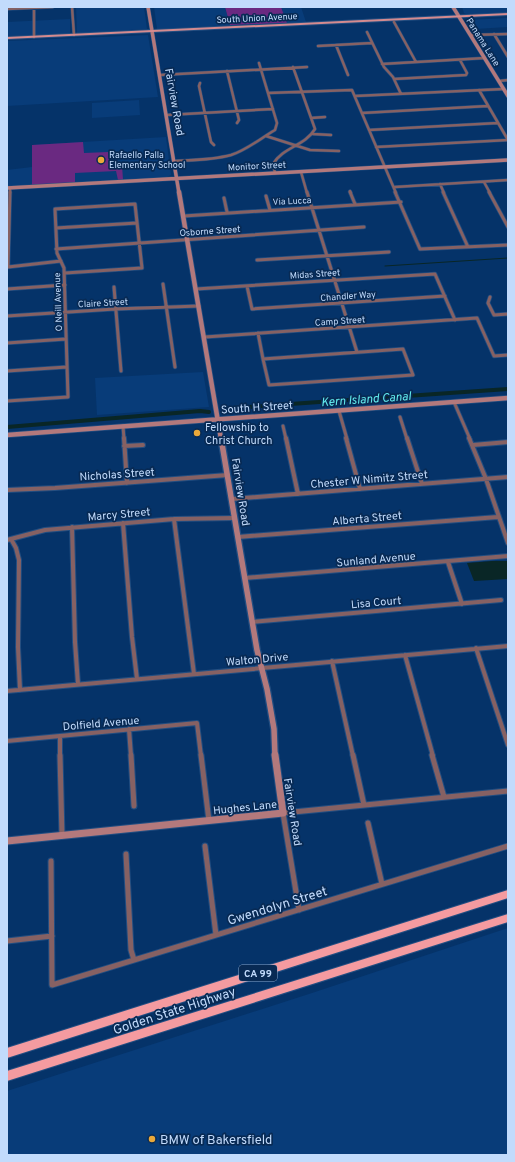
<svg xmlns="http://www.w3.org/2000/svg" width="515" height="1162" viewBox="0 0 515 1162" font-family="Overpass,sans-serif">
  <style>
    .built { fill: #083c79 }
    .green { fill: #6a2981 }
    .water { fill: #092626 }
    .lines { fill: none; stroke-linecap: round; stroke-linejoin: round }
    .stream { stroke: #092626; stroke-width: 1 }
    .canal { stroke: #092626; stroke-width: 4 }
    .street-far3-casing { stroke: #234e81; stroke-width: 3.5 }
    .street-far2-casing { stroke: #234e81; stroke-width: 4.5 }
    .street-far1-casing { stroke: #234e81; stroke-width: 6 }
    .street-casing { stroke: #234e81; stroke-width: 7 }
    .secondary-far3-casing { stroke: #234e81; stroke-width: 4.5 }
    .secondary-far2-casing { stroke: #234e81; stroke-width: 6 }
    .secondary-far1-casing { stroke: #234e81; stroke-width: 8 }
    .secondary-casing { stroke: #234e81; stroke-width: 9 }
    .primary-casing { stroke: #234e81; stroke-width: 2 }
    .highway-casing { stroke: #234e81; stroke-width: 2 }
    .street-far3 { stroke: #866163; stroke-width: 2.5 }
    .street-far2 { stroke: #866163; stroke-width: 3 }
    .street-far1 { stroke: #866163; stroke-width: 4 }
    .street { stroke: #866163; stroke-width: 5 }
    .secondary-far3 { stroke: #b3797c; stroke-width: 3.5 }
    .secondary-far2 { stroke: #b3797c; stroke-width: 4.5 }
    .secondary-far1 { stroke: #b3797c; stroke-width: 5.5 }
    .secondary { stroke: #b3797c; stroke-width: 7 }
    .primary { fill: #d58b8f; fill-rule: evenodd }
    .highway { fill: #f49ba0; fill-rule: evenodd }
    .poi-dot { fill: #eba93a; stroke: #082a54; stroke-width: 1.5 }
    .labels { text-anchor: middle; stroke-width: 3.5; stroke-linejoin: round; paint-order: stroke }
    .far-street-label { font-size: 9px; fill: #c2dbfc; stroke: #082a54 }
    .far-poi-label { font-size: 9px; fill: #c2dbfc; stroke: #082a54; text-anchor: start }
    .shield { fill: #082a54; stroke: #8aa6ca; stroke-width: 1 }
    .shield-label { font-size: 10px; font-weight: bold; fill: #c2dbfc }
    .street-label { font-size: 11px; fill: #c2dbfc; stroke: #082a54 }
    .poi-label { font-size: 11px; fill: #c2dbfc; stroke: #082a54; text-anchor: start }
    .water-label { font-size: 12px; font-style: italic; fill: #63eef0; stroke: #082a54 }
    .near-street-label { font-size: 13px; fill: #c2dbfc; stroke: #082a54 }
    .near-poi-label { font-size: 13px; fill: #c2dbfc; stroke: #082a54; text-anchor: start }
  </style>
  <rect width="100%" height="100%" fill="#053369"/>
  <path class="built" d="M76,7H144L147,29L77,33Z
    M154,7H225L230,25L157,29Z
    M281,7H301L306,22L287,23Z
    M462,7H508V12L466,14L464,13Z
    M506,18H508V27L475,29L470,20Z
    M70,19V33L7,36V22Z
    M148,35L158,97L7,106V41Z
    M139,100L140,115L92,118V103Z
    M166,137L171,175L167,177L7,186V170L32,167V169V145Z
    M203,372L209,407L97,415L95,378Z
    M508,928V1155H7V1091L312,993Z"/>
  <path class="green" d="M225,7H281L287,23L230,25Z
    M83,142L84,153L108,152L110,166L122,165L123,180H118L116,171L75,173V183L32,185V145Z"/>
  <path class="water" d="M492,561H508V579L474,581L467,563Z"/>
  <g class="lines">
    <path class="stream" d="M385,266L508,258"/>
    <path class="canal" d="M225,411L233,408L508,389
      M7,427L200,411L209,412"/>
    <defs>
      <path id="street-far3" d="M34,7V37
        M72,7L74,35
        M7,9L53,7
        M394,22L416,62
        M367,32L384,67L393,77L401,94
        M494,34L508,57
        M471,35L508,34
        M336,45L348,75
        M318,46L372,43
        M382,64L485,58
        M227,71L239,120L237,123
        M160,75L307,67
        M394,79L466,75L467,73L460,60
        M499,81L508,80
        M200,83L199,86L211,142L214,145
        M268,93L352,90L396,193
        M355,96L504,89
        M362,113L488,106
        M167,115L273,109
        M311,118L325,117
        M369,130L498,123
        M313,134L331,135
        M266,136L310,150L339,151
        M376,147L508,140L479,90
        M175,161C193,160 213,160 231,155C247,150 261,138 275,130L277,123L259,63
        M301,172L307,193
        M275,173L273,164C283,147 305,146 315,129L293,67
        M484,182L490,193
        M440,184L444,193
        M395,187L508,180
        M350,191L351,193
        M10,193V188"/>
      <path id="street-far2" d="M10,192L8,267L61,261
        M307,192L357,352
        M350,192L355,204
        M395,192L420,249L508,245
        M443,192L468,247
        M489,192L508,227
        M266,196L270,210
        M224,198L227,212
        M184,216L401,202
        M56,228L137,223
        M56,249L364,227
        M257,260L389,252
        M163,284L175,367
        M247,286L252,309L445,296
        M114,287L121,371
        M7,289L65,285
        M196,289L435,274L455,320
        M490,297L488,303L494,315L508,314
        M7,316L115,309L199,306
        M258,333L263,359
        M205,337L477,318L494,356L508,355
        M7,343L66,339
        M403,349L413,375L269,385L263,359Z
        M7,371L67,367
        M7,401L68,397L64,268L57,253L55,209L135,204L142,268L65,273
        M454,402L470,439
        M339,411L347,439
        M400,417L407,439
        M123,426L124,439
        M283,426L286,439"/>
      <path id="street-far1" d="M124,438L127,483
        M286,438L298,494
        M346,438L360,489
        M407,438L422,484
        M469,438L486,479L508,543
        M473,445L508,442
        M124,446L143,445
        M7,490L55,488L228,475
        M232,499L508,477
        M174,519L194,674
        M123,523L132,637L137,679
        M72,527L75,642L78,684
        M238,537L498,517
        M11,539L16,548L19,560L18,647L20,690
        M7,540L45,530L174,519L235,518
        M448,562L462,604
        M245,578L508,556
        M252,622L501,600
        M476,648L508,745
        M405,655L433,756
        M332,661L353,756
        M7,691L508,646
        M129,729L131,756
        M60,736V756
        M7,741L197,723L201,756"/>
      <path id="street" d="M60,755L62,836
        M131,755L134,806
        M201,755L209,821
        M353,755L364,805
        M432,755L444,797
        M368,823L382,884
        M205,846L216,935
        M126,854L131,950L134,960
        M51,861L52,985L508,846
        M299,910L283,813L508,791
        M7,941L52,936"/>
      <path id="secondary-far3" d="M148,7L179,193
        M453,7L508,96
        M7,188L508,160"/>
      <path id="secondary-far2" d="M179,192L221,439
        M7,435L508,398"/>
      <path id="secondary-far1" d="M221,438L257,650L267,689L274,729L275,756"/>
      <path id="secondary" d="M7,841L283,813L275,755"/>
      <path id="primary" d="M508,13V15L7,39V37Z"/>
      <path id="highway" d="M508,890V898L7,1058V1048Z
        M508,914V922L7,1081V1071Z"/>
    </defs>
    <use href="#street-far3" class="street-far3-casing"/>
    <use href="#street-far2" class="street-far2-casing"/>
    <use href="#street-far1" class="street-far1-casing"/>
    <use href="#street" class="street-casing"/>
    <use href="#secondary-far3" class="secondary-far3-casing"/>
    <use href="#secondary-far2" class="secondary-far2-casing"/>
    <use href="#secondary-far1" class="secondary-far1-casing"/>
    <use href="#secondary" class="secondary-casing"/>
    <use href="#primary" class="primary-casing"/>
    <use href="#highway" class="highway-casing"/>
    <use href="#street-far3" class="street-far3"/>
    <use href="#street-far2" class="street-far2"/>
    <use href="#street-far1" class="street-far1"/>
    <use href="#street" class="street"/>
    <use href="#secondary-far3" class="secondary-far3"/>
    <use href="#secondary-far2" class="secondary-far2"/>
    <use href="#secondary-far1" class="secondary-far1"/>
    <use href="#secondary" class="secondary"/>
    <use href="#primary" class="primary"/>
    <use href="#highway" class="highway"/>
  </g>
  <g class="poi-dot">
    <circle cx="101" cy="160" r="4"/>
    <circle cx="197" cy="433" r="4"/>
    <circle cx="152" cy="1139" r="4"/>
  </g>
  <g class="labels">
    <g class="far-street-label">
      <text transform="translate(257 18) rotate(-3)" y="3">South Union Avenue</text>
      <text transform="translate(483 42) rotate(58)" y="3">Panama Lane</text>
      <text transform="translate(257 166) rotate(-3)" y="3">Monitor Street</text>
      <text transform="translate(292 201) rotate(-3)" y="3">Via Lucca</text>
      <text transform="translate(210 231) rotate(-4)" y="3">Osborne Street</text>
      <text transform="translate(315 274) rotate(-4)" y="3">Midas Street</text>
      <text transform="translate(348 296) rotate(-4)" y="3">Chandler Way</text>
      <text transform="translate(58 302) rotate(-92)" y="3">O Neill Avenue</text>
      <text transform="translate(103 303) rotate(-3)" y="3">Claire Street</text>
      <text transform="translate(340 321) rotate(-4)" y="3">Camp Street</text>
    </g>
    <g class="far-poi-label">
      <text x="109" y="158">Rafaello Palla<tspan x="109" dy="10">Elementary School</tspan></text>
    </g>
    <rect class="shield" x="239" y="965" width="38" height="16" rx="3"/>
    <g class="shield-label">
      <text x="258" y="977">CA 99</text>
    </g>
    <g class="street-label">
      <text transform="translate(175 102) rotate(80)" y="4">Fairview Road</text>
      <text transform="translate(257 407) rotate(-4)" y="4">South H Street</text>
      <text transform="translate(117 474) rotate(-4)" y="4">Nicholas Street</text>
      <text transform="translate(369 479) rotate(-5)" y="4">Chester W Nimitz Street</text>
      <text transform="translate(241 492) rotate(81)" y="4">Fairview Road</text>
      <text transform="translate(119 514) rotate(-5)" y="4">Marcy Street</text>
      <text transform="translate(367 518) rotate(-5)" y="4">Alberta Street</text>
      <text transform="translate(376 559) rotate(-5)" y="4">Sunland Avenue</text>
      <text transform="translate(376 602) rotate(-5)" y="4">Lisa Court</text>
      <text transform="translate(257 659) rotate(-5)" y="4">Walton Drive</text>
      <text transform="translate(101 723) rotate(-5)" y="4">Dolfield Avenue</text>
      <text transform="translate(245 807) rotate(-6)" y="4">Hughes Lane</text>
      <text transform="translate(293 812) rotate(81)" y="4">Fairview Road</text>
    </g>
    <g class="poi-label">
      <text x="205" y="431">Fellowship to<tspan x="205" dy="13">Christ Church</tspan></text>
    </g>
    <g class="water-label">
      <text transform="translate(366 399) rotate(-4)" y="4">Kern Island Canal</text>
    </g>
    <g class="near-street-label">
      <text transform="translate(277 905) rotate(-17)" y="5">Gwendolyn Street</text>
      <text transform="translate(174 1010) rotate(-18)" y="5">Golden State Highway</text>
    </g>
    <g class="near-poi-label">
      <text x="160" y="1144">BMW of Bakersfield</text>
    </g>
  </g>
  <rect width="515" height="1162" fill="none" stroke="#c2dbfc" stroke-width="16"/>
</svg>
